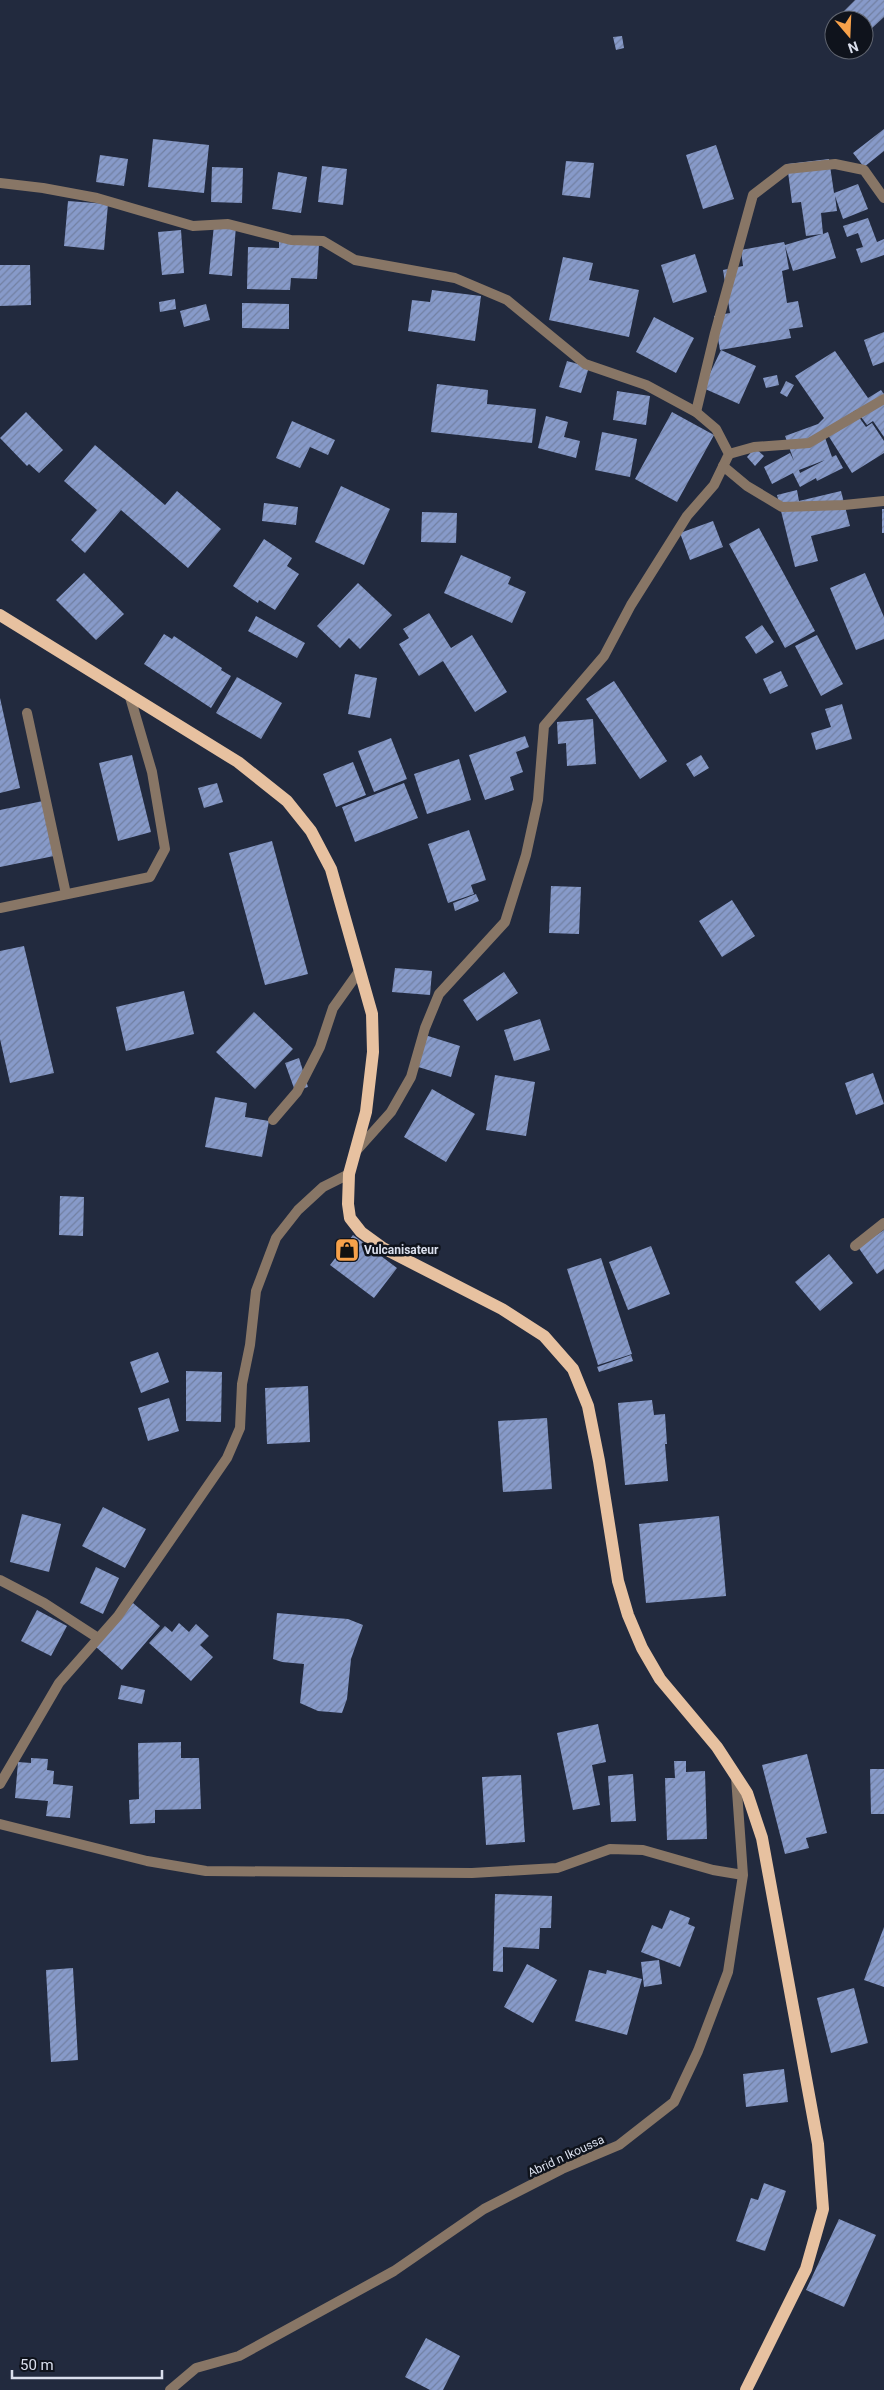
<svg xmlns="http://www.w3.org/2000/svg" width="884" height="2390" viewBox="0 0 884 2390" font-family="Roboto,sans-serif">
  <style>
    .building { fill: url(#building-hatch); fill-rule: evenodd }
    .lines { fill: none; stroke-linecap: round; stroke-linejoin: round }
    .lane { stroke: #887666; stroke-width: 10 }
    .street { stroke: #887666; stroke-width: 10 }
    .primary { stroke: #e7c1a0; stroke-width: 12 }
    .labels { text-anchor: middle; stroke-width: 5; stroke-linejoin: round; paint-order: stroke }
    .poi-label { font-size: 12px; font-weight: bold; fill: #dadfed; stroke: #0f131c; text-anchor: start }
    .street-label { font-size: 12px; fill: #dadfed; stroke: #0f131c }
  </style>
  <defs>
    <pattern id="building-hatch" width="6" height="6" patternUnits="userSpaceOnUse" patternTransform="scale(1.25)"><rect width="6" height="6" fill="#879ac9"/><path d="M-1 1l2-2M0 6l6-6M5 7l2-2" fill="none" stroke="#7280a2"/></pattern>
  </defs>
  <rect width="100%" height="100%" fill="#222a3e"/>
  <path class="building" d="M855,0H884V17L870,30L864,23V20L856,15L851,20L843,12Z
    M622,36L624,48L616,50L613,37Z
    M884,129V151L864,167L853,153Z
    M153,139L209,145L204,193L148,187Z
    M716,145L734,199L703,209L686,155Z
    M100,155L128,159L124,186L96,182Z
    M829,159L834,193L858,184L868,209L843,219L835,196L837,211L821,213L823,234L828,232L836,258L793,271L785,246L789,269L782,271L787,303L798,301L803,327L789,329L791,338L720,350L714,316L730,313L723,270L743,266L741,250L784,242L785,245L822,234L806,236L801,202L792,203L787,164Z
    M566,161L594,163L590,198L562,195Z
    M322,166L347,169L343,205L318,202Z
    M212,167L243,168L242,203L211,202Z
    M278,172L307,177L301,213L272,209Z
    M68,201L108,204L104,250L64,246Z
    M868,218L877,242L884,239V255L861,263L856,249L863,247L858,233L847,237L843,226Z
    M214,225L236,226L232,276L209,274Z
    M181,230L184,273L162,275L158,232Z
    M279,242L319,244L317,279L291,278L290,290L247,289L248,247L279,248Z
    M695,254L707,292L673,303L661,265Z
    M563,257L593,263L589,280L639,290L629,337L549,320Z
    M0,265H30L31,305L0,306Z
    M432,290L481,296L475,341L408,331L412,300L430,302Z
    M175,299L176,309L160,312L159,302Z
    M242,303L289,304V329L242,328Z
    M206,304L210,320L184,327L180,311Z
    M654,317L694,338L676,373L636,352Z
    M884,332V362L873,366L864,340Z
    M721,350L756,366L739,404L703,388Z
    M835,351L868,398L881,390L884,394V437L873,421L867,425L856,410L823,432L832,457L836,455L843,468L817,481L816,478L800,487L793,473L772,484L764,467L790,453L794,461L785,436L818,424L824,418L795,376ZM825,460L800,473L799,470Z
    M567,361L589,367L581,393L559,387Z
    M777,375L779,385L766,388L763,378Z
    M786,381L794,385L787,397L780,393Z
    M437,384L488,390L487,404L536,409L532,443L431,432Z
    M617,391L650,396L646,425L613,420Z
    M26,412L63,450L39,473L29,464L27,466L0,438Z
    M672,412L714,435L677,502L635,479Z
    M856,413L866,427L872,423L884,441V453L852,473L826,432Z
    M546,416L568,422L564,437L580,441L576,458L538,448Z
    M292,421L335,440L328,455L310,447L300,468L276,458Z
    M602,432L637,439L630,477L595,470Z
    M95,445L165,505L177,491L221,529L188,568L121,510L85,553L71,540L97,510L64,481Z
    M755,448L764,456L755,466L747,457Z
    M341,486L390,509L364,565L315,542Z
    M797,490L799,501L841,491L850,526L811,536L818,561L795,567L777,495Z
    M264,503L298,507L296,525L262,521Z
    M882,509H884V533H882Z
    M422,512L457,513L456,543L421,542Z
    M713,521L723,547L690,560L680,533Z
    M759,528L815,631L785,648L729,544Z
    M264,539L292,558L287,566L299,574L275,610L259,600L258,603L233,586Z
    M461,555L511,577L508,584L526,592L512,623L444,593Z
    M84,573L124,614L96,640L56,600Z
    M865,573L884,617V639L856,650L830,588Z
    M358,583L392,615L360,649L349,638L340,648L317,626Z
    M429,613L451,648L472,635L507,692L475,712L443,661L419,676L399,644L409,638L403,629Z
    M256,616L305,643L297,658L248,631Z
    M762,625L774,642L756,654L745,637Z
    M164,634L172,639L174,636L222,668L221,670L231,676L211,708L144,664Z
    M817,635L843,684L821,696L795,646Z
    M781,671L788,686L770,694L763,679Z
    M355,674L377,678L370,718L348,714Z
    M237,677L282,703L261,739L216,713Z
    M614,681L667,761L640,779L586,699Z
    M0,698L20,788L0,793Z
    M842,704L852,739L816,750L811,733L831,727L825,709Z
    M593,719L596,764L567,766L566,743L558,744L557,722Z
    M525,736L529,747L516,752L523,772L510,777L514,790L485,800L469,755Z
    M391,738L407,779L374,792L358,751Z
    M132,755L151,832L118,841L99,763Z
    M701,755L709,768L694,777L686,764Z
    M459,759L471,800L427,814L414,774Z
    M353,762L366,795L336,807L323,774Z
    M217,783L223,802L204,808L198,788Z
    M404,783L418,818L355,842L342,807Z
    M43,801L54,856L0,867V810Z
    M469,830L486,880L471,885L474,894L448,903L428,844Z
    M272,841L308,974L265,985L229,853Z
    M551,886L581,887L579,934L549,933Z
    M476,894L479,901L455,911L453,903Z
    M732,900L755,936L722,957L699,921Z
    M24,946L54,1073L10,1083L0,1039V951Z
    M395,968L432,971L430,995L392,992Z
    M504,972L518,993L477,1021L463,1000Z
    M184,991L194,1034L126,1051L116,1007Z
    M254,1012L293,1049L255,1089L216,1052Z
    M540,1019L550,1050L514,1061L504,1030Z
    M425,1035L460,1046L451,1077L415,1066Z
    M299,1058L308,1087L295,1091L285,1063Z
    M873,1073L884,1104L856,1115L845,1083Z
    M495,1075L535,1082L526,1136L486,1130Z
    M432,1089L475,1114L446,1162L404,1137Z
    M215,1097L247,1103L245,1117L269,1121L262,1157L205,1147Z
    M60,1196L84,1197L83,1236L59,1235Z
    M884,1230V1269L877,1274L858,1247Z
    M353,1235L397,1268L374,1298L330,1265Z
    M651,1246L670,1294L628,1310L609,1262Z
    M829,1254L853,1283L820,1311L795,1282Z
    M601,1258L632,1354L598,1365L567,1269Z
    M158,1352L169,1382L141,1393L130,1362Z
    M631,1355L633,1361L599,1372L597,1367Z
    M186,1371L222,1372L221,1422L186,1421Z
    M308,1386L310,1442L267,1444L265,1388Z
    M169,1398L179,1431L148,1441L138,1408Z
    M652,1400L654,1415L665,1414L667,1444H665L668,1481L625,1485L618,1403Z
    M547,1418L552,1489L503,1492L498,1421Z
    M103,1507L146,1529L125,1568L82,1546Z
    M22,1514L61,1524L49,1572L10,1562Z
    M719,1516L726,1596L646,1603L639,1524Z
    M96,1567L119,1578L103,1614L80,1603Z
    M133,1603L160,1626L122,1670L96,1647Z
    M37,1610L67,1626L51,1656L21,1641Z
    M277,1613L348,1619L363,1625L351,1659L347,1699L342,1713L318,1711L300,1703L304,1664L282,1662L273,1659Z
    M179,1623L189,1632L196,1624L209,1636L200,1645L213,1657L191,1681L149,1643L165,1626L172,1632Z
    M121,1685L145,1690L142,1704L118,1699Z
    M598,1724L606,1762L592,1765L600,1805L573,1810L557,1733Z
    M181,1742V1758H199L201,1809L155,1810V1823L130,1824L129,1800L139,1799L138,1743Z
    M807,1754L827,1833L806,1838L809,1848L785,1854L762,1765Z
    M31,1758L48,1759L47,1770L54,1771L53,1784L73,1786L70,1818L46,1816L48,1801L15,1798L18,1762L31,1763Z
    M674,1761H686V1772L705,1771L707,1839L667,1840L665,1778H675Z
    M870,1769H884V1814H871Z
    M633,1774L636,1821L611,1822L608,1776Z
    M521,1775L525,1842L486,1845L482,1777Z
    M495,1894L552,1896L551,1928H540L539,1949L503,1947V1972L493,1971Z
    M670,1910L690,1918L688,1924L695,1927L680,1967L641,1952L652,1925L662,1929Z
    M884,1927V1987L864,1980Z
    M659,1960L662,1984L644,1987L641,1962Z
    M527,1964L557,1980L533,2023L504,2007Z
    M73,1968L78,2060L51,2062L46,1970Z
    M589,1970L606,1974L607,1970L642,1979L627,2035L575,2021Z
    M854,1988L868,2043L831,2053L817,1998Z
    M784,2069L788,2102L746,2107L743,2074Z
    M764,2183L786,2191L765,2251L736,2241L751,2198L758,2200Z
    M839,2219L876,2235L844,2307L806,2290Z
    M426,2338L460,2356L443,2390H430L405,2377Z"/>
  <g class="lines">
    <path class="lane" d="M696,412L715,333L753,195L787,169L835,164L864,170L884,198
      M729,454L754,447L809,443L884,399
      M723,466L747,486L782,507L844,505L884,501
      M855,1246L884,1223"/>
    <path class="street" d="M0,183L43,188L97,198L193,226L228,224L291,240L323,241L355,260L455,278L507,300L585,364L646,385L696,412L716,429L729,454L714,485L687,516L631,605L604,656L544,726L538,800L526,855L505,922L439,994L425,1028L411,1077L391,1112L357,1150
      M27,713L66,894
      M0,908L150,877L165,849L152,772L130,697
      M273,1120L297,1092L320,1047L333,1008L360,970
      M0,1580L44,1603L98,1638
      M0,1784L59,1683L118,1616L227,1458L240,1428L242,1384L250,1345L256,1291L276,1238L298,1210L323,1187L349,1174
      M0,1824L147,1861L206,1871L472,1873L557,1868L610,1849L643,1850L713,1870L743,1875
      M170,2390L196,2368L239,2356L394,2271L484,2209L562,2169L619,2145L674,2102L698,2051L728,1972L743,1875L736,1777"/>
    <path class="primary" d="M0,615L238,762L287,801L311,831L331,869L372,1014L373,1052L366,1112L349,1174L348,1204L350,1218L361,1232L383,1248L502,1309L544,1336L573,1369L588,1406L599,1461L618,1581L628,1615L642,1648L660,1679L717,1747L747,1793L762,1838L818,2144L823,2209L806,2269L746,2390"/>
  </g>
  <defs>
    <symbol id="shop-square" viewBox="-11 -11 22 22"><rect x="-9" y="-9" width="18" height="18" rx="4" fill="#f7a14a" stroke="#0f131c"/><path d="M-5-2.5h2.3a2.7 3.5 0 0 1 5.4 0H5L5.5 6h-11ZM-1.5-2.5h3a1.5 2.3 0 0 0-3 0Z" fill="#111"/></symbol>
  </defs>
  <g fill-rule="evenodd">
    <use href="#shop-square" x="333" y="1236" width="28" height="28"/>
  </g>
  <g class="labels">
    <g class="poi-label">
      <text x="364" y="1254">Vulcanisateur</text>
    </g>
    <g class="street-label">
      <text transform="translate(566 2156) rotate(-25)" y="4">Abrid n Ikoussa</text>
    </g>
  </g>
  <g transform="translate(849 35) rotate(161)"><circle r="24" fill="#0f131c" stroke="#606570"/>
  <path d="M0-4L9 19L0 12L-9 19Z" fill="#f7a14a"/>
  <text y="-8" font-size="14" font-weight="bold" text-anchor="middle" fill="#dadfed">N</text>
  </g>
  <path d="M12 2370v8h150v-8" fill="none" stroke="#dadfed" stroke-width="2.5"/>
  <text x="20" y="2370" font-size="15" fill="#dadfed" stroke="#0f131c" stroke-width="4" paint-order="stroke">50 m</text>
</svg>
